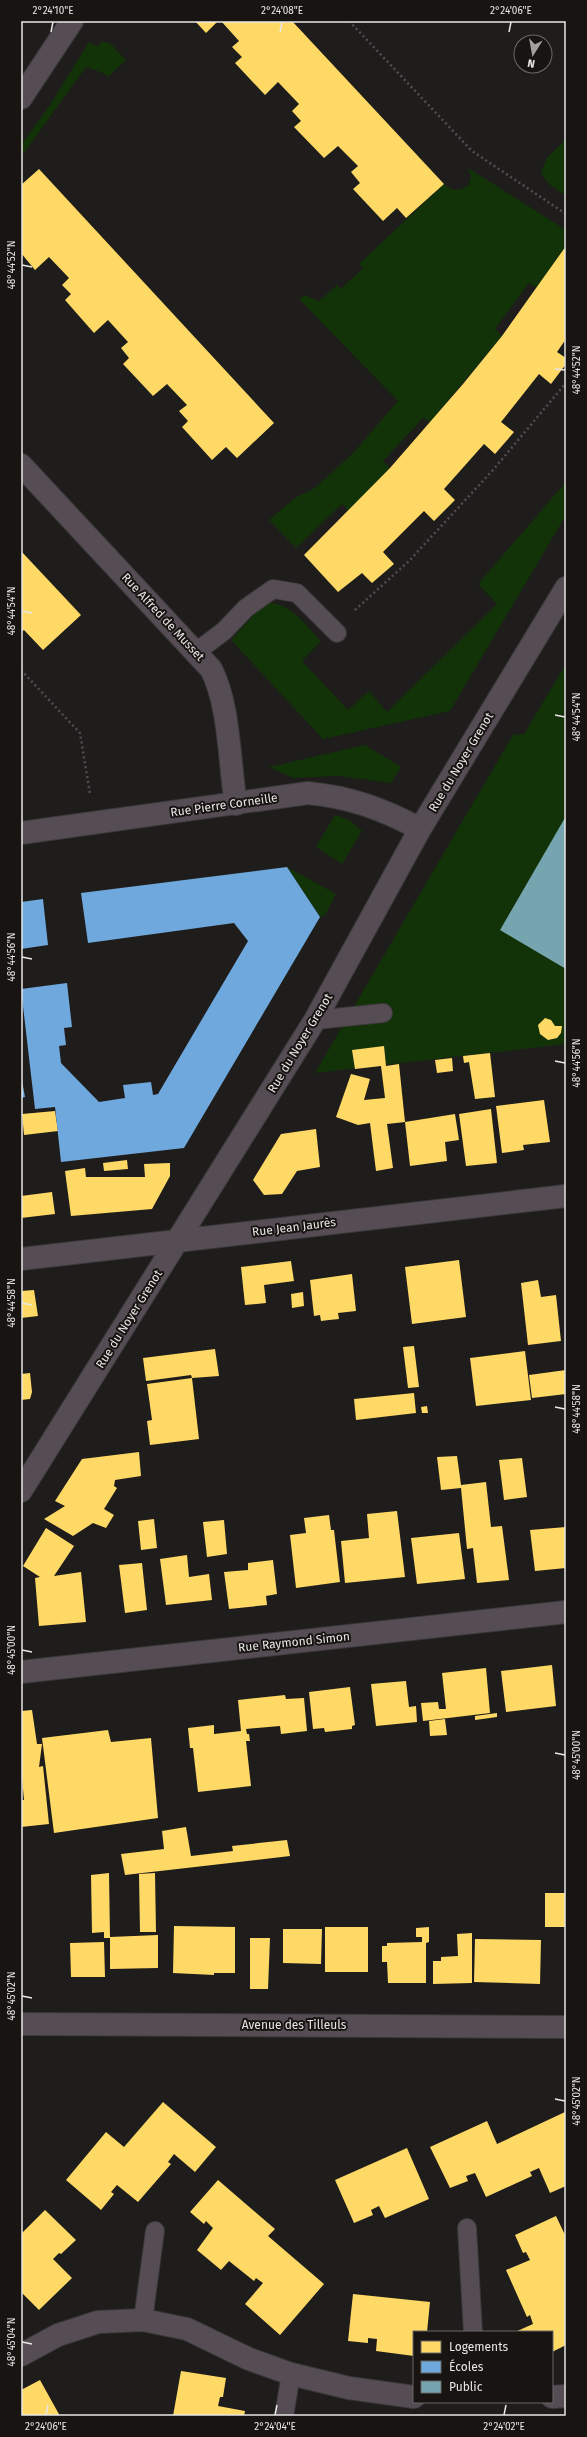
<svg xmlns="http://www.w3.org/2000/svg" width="587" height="2437" viewBox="0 0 587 2437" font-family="'Fira Sans',sans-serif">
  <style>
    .green { fill: #123208 }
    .homes { fill: #ffd966 }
    .schools { fill: #6fa8dc }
    .public { fill: #76a5af }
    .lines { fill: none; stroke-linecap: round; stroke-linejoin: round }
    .service-casing { stroke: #3a3939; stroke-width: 20 }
    .minor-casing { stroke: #3a3939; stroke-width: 24 }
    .path { stroke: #524d51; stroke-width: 2.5; stroke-dasharray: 2 3; stroke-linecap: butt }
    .service { stroke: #564c54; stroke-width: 18 }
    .minor { stroke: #564c54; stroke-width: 22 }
    .ticks { fill: none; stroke: #e9e7e6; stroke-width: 1.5 }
    .labels { text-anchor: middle; stroke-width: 4; stroke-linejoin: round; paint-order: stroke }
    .street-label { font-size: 12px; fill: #e9e7e6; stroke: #171412 }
    .neatline { fill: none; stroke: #e9e7e6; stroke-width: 1.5 }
    .ticks-label { font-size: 10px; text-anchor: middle; fill: #e9e7e6 }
  </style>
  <rect width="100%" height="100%" fill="#1f1d1c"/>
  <path class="green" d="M102,41L111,44L126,60L108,77L103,73L86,67L21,157V145L48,108L89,42L98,47Z
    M566,139V196L550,185L541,174L546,159Z
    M468,168L566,230V246L537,288L529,283L495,329L502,336L430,422L423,418L383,461L390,468L349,511L342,504L296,548L269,520L295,498L315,488L354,452L398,401L299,299L305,295L319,301L337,285L341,289L363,268L359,264L444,184C452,191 460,192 469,185L471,176Z
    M566,482V515L450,711L323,739L231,640L264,604C287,598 307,626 321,641L302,661L348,710L369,691L387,712L497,604L478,584Z
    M566,664V1044L315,1073L513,735L524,734Z
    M365,745L401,767L391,783L338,776L293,778L269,767Z
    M335,815L349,820L362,831L342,864L316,847Z
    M287,867L336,894L325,915L320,917Z"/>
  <path class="homes" d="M195,21H218L206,33Z
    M221,21H292L444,184L406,218L397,208L383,221L353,189L360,183L351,172L358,166L338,146L324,158L294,127L301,121L292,111L299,104L278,82L265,95L235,63L242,57L232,47L239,41Z
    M39,169L274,423L237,458L226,447L212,460L182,427L188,421L179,411L187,405L167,384L153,396L123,364L129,358L121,348L128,342L108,320L94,333L65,300L71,294L62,285L69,278L49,257L35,270L21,253V185Z
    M566,246V339L557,352L566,358V364L551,384L539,374L501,422L514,432L495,454L484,444L444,489L455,500L434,521L424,511L383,552L394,564L372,583L362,573L338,592L304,555L390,468L463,384L502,336Z
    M21,551L81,615L43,650L24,630L21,632Z
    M545,1018L551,1020L555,1026H562L561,1033L557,1038L548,1040L540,1034L538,1025Z
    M384,1046L386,1066L399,1064L405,1122L387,1124L393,1168L376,1171L370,1123L358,1125L336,1117L351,1074L370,1079L364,1100L385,1098L381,1066L355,1069L352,1050Z
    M490,1053L495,1097L475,1099L469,1062L464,1063L463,1056Z
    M452,1058L453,1071L437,1073L435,1060Z
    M544,1100L550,1142L523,1145L524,1150L502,1153L496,1106Z
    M491,1109L497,1163L466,1166L459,1114Z
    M55,1111L58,1131L24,1135L22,1114Z
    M455,1114L459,1140L445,1142L447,1161L410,1166L405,1122Z
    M316,1129L320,1167L297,1171L282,1194L264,1195L253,1180L281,1134Z
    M127,1160L128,1169L104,1171L103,1163Z
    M170,1163V1176L152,1209L71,1216L65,1171L85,1168L86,1177H145L144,1164Z
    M52,1192L55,1214L21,1218V1196Z
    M459,1260L466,1317L412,1324L405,1267Z
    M291,1261L294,1281L264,1285L266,1303L245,1305L241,1267Z
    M352,1274L356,1311L338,1313L339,1319L329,1320L321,1321L320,1315L314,1316L310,1280Z
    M538,1280L541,1297L556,1295L561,1341L528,1345L521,1283Z
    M34,1290L38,1316L21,1318V1291Z
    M303,1292L304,1306L292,1308L291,1294Z
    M414,1346L419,1387L408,1388L403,1347Z
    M215,1349L219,1376L192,1378L191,1375L146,1381L143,1358Z
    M525,1351L531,1400L476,1406L470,1358Z
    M566,1370V1394L532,1398L529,1375Z
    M30,1373L32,1392L30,1399L21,1400V1374Z
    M192,1378L199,1439L150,1445L147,1421L152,1420L147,1384Z
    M414,1393L416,1413L356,1420L354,1399Z
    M427,1406L428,1413H422L421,1407Z
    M139,1452L141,1476L115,1480L114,1486L117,1488L104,1509L114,1515L106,1528L93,1523L73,1536L44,1519L65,1506L55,1501L82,1459Z
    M457,1456L461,1485L486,1482L491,1527L502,1526L509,1580L477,1583L473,1548L467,1549L461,1488L441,1490L437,1457Z
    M522,1458L527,1497L504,1500L499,1460Z
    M397,1511L405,1577L345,1583L341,1541L369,1538L367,1514Z
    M329,1515L331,1530H334L340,1582L296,1588L290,1535L306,1533L304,1518Z
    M154,1519L157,1548L141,1550L138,1521Z
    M224,1520L227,1554L207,1557L203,1522Z
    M566,1527V1568L535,1571L530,1530Z
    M46,1528L74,1546L54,1576L81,1572L86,1622L39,1626L35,1578L40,1577L23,1566Z
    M459,1533L465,1579L417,1584L411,1538Z
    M187,1555L189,1577L209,1574L212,1600L166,1605L160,1559Z
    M273,1560L277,1594L266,1596L267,1605L229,1609L224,1572L248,1570V1563Z
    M142,1563L147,1610L125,1613L119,1565Z
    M552,1665L556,1706L506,1712L501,1671Z
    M486,1668L490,1713L423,1721L421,1703L438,1702L439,1709H446L442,1673Z
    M406,1681L409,1707L416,1706L417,1722L376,1726L371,1684Z
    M350,1687L355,1725L352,1726V1729L325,1732L324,1728L313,1729L309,1692Z
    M285,1695L286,1699L304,1698L307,1731L281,1734L280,1726L246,1729L247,1734H249L250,1741H246L251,1786L198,1792L193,1748H190L188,1728L214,1725V1734L241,1731L238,1700Z
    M32,1710L37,1744H42L39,1767L43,1766L49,1824L21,1827V1800H24L21,1768V1711Z
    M497,1713V1717L475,1720V1716Z
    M445,1719L447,1735L430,1736L429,1721Z
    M108,1730L111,1742L151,1738L158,1818L54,1833L42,1738Z
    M186,1827L191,1856L233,1851L232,1846L287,1840L290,1856L125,1875L121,1854L164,1849L162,1831Z
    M109,1873L110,1938H104V1932L92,1933L91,1875Z
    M155,1873L156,1932H140L139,1874Z
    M545,1893H566V1927H545Z
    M174,1926L235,1927V1973H214V1975L173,1973Z
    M325,1927H368V1972H325Z
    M429,1927V1942L426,1943V1983H388L387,1962H382V1946H387V1943L422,1942V1937H416V1928Z
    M283,1929H322L321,1964L283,1963Z
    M472,1933V1983L433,1984V1961H441V1957L458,1956L457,1934Z
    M158,1935V1968L110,1969V1937Z
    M250,1938H270L268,1989H250Z
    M475,1939L541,1940L540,1984L474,1982Z
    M104,1942L105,1977H71L70,1943Z
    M163,2102L216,2147L195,2172L174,2154L168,2162L171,2164L138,2202L117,2185L111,2192L114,2194L101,2210L66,2180L106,2132L124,2147Z
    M565,2112L566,2186L550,2193L539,2168L530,2172L532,2176L486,2197L475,2173L466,2176L468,2181L450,2188L430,2147L487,2121L497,2144Z
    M407,2148L429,2199L385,2218L379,2206L371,2210L373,2215L354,2223L335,2180Z
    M218,2180L275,2229L268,2236L324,2284L280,2335L245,2304L263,2283L256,2278L254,2281L229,2261L221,2270L197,2250L213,2228L206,2221L204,2224L190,2212Z
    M45,2210L76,2240L61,2254L59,2253L53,2259L72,2278L39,2310L21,2292V2234Z
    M556,2216L566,2237V2345L552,2352V2332H515L533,2324L530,2315L527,2317L506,2270L530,2260L526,2252L523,2253L515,2235Z
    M353,2294L430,2302L427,2332H414V2356L376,2351L377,2339L368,2338V2343L348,2341Z
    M181,2371L226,2378L223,2397H220L218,2406L245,2411L244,2416H173Z
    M40,2380L60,2416H21V2390Z"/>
  <path class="schools" d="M287,867L320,917L184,1148L61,1162L55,1107L35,1109L21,989L67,983L72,1027L64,1028L66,1045L59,1046L61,1063L99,1102L125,1098L123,1085L151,1082L153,1095L158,1094L248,941L234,923L88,943L81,893Z
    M43,899L48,945L21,949V902Z
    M21,1081H22L25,1097L21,1098Z"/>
  <path class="public" d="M566,816V969L500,930Z"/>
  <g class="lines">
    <defs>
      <path id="service" d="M196,652L224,631L246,608L273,589L297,593L337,633
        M315,1020L383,1013
        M467,2228L473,2332
        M143,2320L155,2231
        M284,2416L291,2374"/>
      <path id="minor" d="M21,98L72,21
        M21,465L211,669C230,705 229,763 236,804
        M21,833L308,793C350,797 383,809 420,829
        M21,1259L566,1196
        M21,1491L315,1020L420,829L566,588
        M21,1672L566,1612
        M21,2024L566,2027
        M21,2355L58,2335L98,2322L143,2320L187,2329L249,2359L291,2374L349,2388L414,2397
        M552,2397L566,2396"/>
    </defs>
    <use href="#service" class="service-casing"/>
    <use href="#minor" class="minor-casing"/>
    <path class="path" d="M349,21L472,151L566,214
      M355,610L409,561L493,470L566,383
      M21,670L80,733L90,794"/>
    <use href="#service" class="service"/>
    <use href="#minor" class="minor"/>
  </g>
  <path class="ticks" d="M51,32L53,22M280,32L282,22M509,32L511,22M22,265L32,267M555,369L565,370M22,611L32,613M555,715L565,717M22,957L32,959M555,1061L565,1063M22,1303L32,1305M555,1407L565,1409M22,1650L32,1652M555,1753L565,1755M22,1996L32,1998M555,2099L565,2101M22,2342L32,2344M46,2415L48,2405M275,2415L277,2405M504,2415L506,2405"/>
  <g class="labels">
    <g class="street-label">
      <text transform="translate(163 617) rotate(47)" y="4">Rue Alfred de Musset</text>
      <text transform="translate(461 762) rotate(-59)" y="4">Rue du Noyer Grenot</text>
      <text transform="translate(224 805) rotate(-8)" y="4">Rue Pierre Corneille</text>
      <text transform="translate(300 1043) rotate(-59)" y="4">Rue du Noyer Grenot</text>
      <text transform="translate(294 1227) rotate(-7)" y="4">Rue Jean Jaurès</text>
      <text transform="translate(129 1319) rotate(-58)" y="4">Rue du Noyer Grenot</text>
      <text transform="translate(294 1642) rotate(-6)" y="4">Rue Raymond Simon</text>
      <text x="294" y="2029">Avenue des Tilleuls</text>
    </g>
  </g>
  <rect width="587" height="2437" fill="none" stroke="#171412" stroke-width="44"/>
  <rect x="413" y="2331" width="140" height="72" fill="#171412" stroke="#6b6867"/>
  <rect x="421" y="2341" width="20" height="12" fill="#ffd966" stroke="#6b6867"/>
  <text x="449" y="2351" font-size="12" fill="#e9e7e6">Logements</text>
  <rect x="421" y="2361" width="20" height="12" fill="#6fa8dc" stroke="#6b6867"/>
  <text x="449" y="2371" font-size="12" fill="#e9e7e6">Écoles</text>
  <rect x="421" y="2381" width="20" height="12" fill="#76a5af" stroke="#6b6867"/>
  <text x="449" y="2391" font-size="12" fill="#e9e7e6">Public</text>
  <g transform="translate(533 54) rotate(191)"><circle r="19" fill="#171412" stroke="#6b6867"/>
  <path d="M0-3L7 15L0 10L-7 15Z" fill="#a2a09f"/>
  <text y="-6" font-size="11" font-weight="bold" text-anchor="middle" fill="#e9e7e6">N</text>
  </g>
  <rect x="22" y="22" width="543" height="2393" class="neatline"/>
  <g class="ticks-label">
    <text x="53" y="14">2°24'10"E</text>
    <text x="282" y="14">2°24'08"E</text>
    <text x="511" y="14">2°24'06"E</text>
    <text transform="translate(11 265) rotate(-90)" y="4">48°44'52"N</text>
    <text transform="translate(576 370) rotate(-90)" y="4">48°44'52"N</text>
    <text transform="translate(11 611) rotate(-90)" y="4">48°44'54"N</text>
    <text transform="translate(576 717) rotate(-90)" y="4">48°44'54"N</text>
    <text transform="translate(11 957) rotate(-90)" y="4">48°44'56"N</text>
    <text transform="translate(576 1063) rotate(-90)" y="4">48°44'56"N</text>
    <text transform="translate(11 1303) rotate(-90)" y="4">48°44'58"N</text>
    <text transform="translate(576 1409) rotate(-90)" y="4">48°44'58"N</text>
    <text transform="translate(11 1650) rotate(-90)" y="4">48°45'00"N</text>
    <text transform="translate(576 1755) rotate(-90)" y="4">48°45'00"N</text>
    <text transform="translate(11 1996) rotate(-90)" y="4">48°45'02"N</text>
    <text transform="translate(576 2101) rotate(-90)" y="4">48°45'02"N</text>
    <text transform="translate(11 2342) rotate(-90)" y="4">48°45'04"N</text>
    <text x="46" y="2430">2°24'06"E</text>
    <text x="275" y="2430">2°24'04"E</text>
    <text x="504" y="2430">2°24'02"E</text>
  </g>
</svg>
